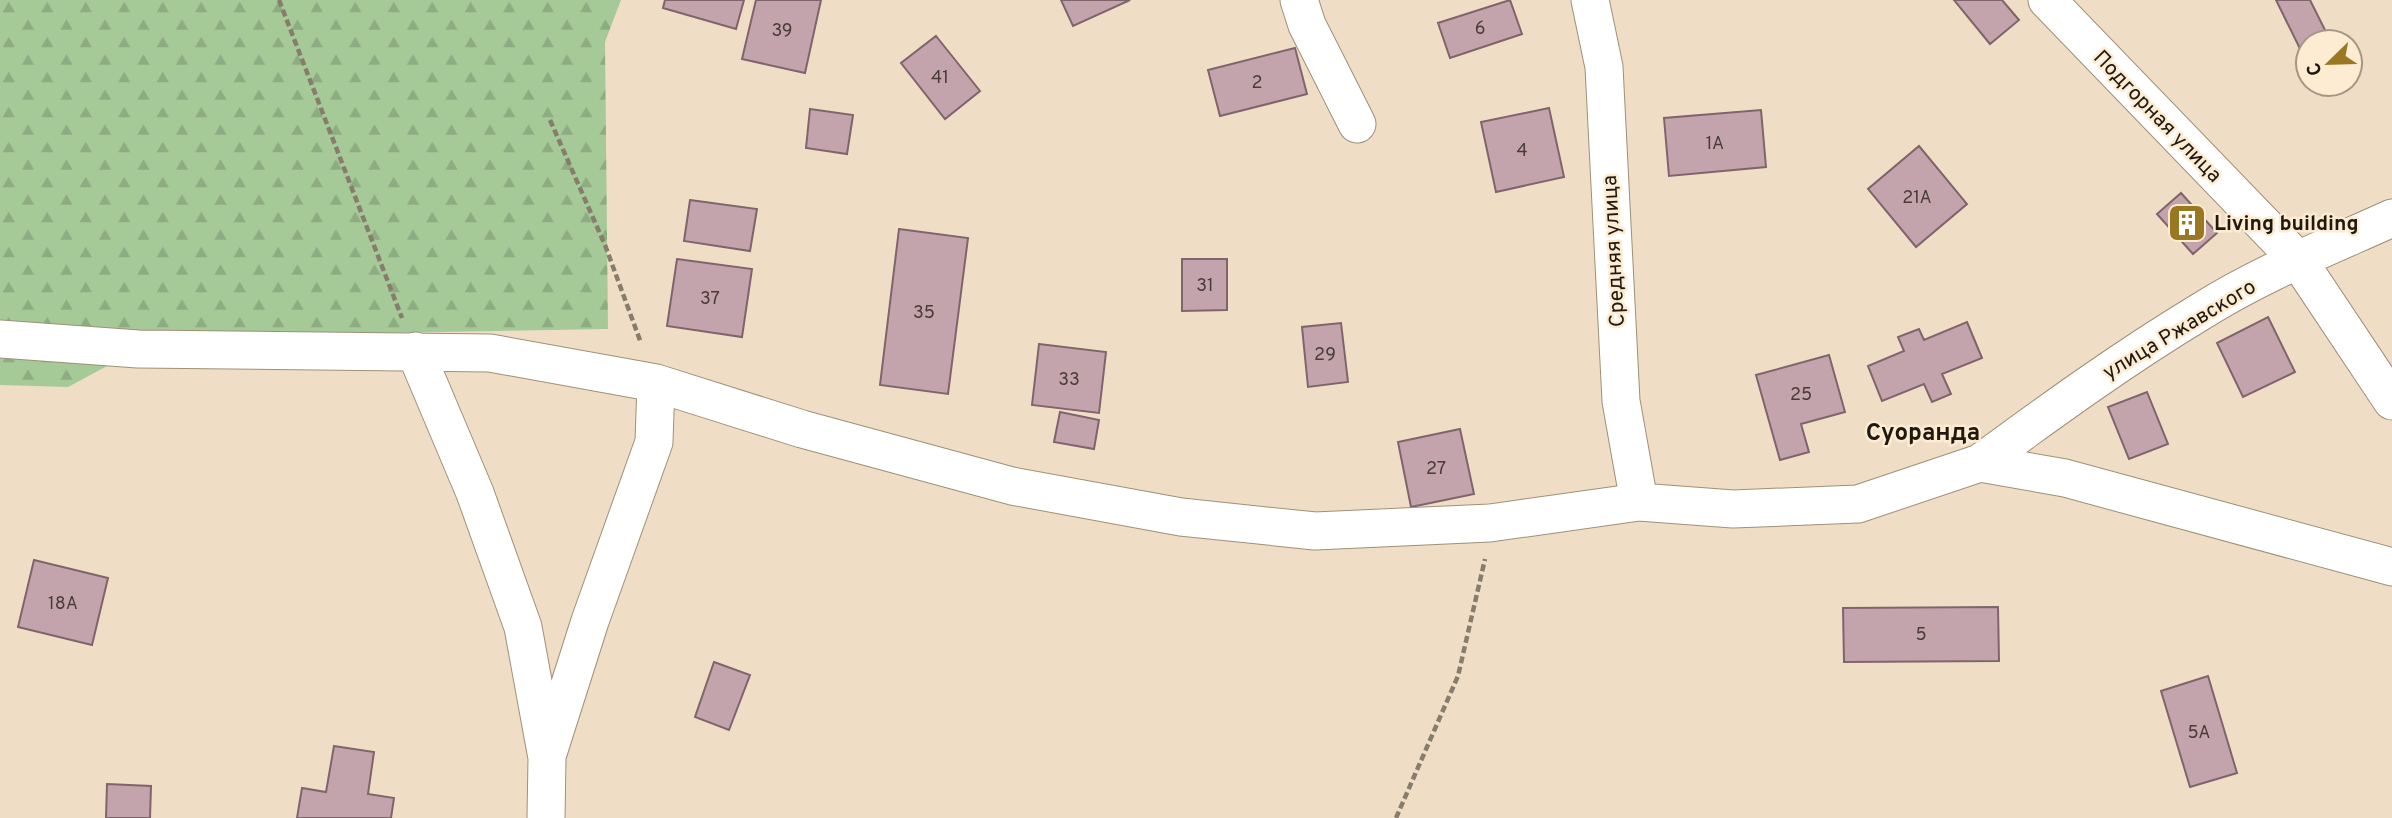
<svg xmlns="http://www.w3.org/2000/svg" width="2392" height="818" viewBox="0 0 2392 818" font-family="Overpass,sans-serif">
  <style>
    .forest { fill: url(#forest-firs) }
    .building { fill: #c3a4ad; stroke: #80646c; stroke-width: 2 }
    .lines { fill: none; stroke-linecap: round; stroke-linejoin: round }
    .street-casing { stroke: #9f9078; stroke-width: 39 }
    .path { stroke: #887d6c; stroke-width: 4.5; stroke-dasharray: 7 3.5; stroke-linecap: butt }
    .street { stroke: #fff; stroke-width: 37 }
    .labels { text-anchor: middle; stroke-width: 5; stroke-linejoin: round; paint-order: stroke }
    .number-label { font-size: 18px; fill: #483c37 }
    .street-label { font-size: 21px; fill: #1f1910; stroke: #fdebd2 }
    .poi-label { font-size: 21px; font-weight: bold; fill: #1f1910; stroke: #fdebd2; text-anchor: start }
    .quarter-label { font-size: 24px; font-weight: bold; fill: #1f1910; stroke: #fdebd2 }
  </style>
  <defs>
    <pattern id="forest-firs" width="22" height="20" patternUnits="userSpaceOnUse" patternTransform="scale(1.75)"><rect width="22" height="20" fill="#a6c998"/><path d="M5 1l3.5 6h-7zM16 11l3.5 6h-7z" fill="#8eac82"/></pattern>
  </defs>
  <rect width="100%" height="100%" fill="#efdec5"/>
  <path class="forest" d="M0,0H621L605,42L608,329L161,337L68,387L0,385Z"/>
  <path class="building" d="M665,0H744L736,29L663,8Z
    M756,0H821L805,73L742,59Z
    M1061,0H1130L1073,26Z
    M1510,0L1522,34L1450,58L1438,23Z
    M1954,0H2002L2019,20L1990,44Z
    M2276,0H2310L2331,42H2308V65Z
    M936,36L980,91L945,119L901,63Z
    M1295,48L1307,94L1220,116L1208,70Z
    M2318,84H2346L2323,95Z
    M1549,108L1564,177L1496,192L1481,122Z
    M810,109L853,115L847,154L806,148Z
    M1761,110L1766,167L1669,176L1664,118Z
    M1919,146L1967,204L1916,247L1868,189Z
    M2181,193L2217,233L2193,254L2157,214Z
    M690,200L757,209L750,251L684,241Z
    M899,229L968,238L948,394L880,385Z
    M677,259L752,269L742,337L667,326Z
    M1182,259H1227V310L1182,311Z
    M2268,317L2295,372L2243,397L2217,343Z
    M1967,322L1982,358L1942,374L1951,394L1932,402L1924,384L1882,401L1868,366L1904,351L1898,337L1919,329L1924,340Z
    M1341,323L1348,382L1308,387L1302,327Z
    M1039,344L1106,352L1099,413L1032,405Z
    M1829,355L1845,412L1801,424L1809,452L1780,460L1756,375Z
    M2147,392L2168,444L2129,459L2108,407Z
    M1060,412L1099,420L1094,449L1054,442Z
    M1460,429L1474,494L1411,507L1398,442Z
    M34,560L108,578L92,645L18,627Z
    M1998,607L1999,661L1844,662L1843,608Z
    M714,662L750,675L729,730L695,717Z
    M2208,676L2237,773L2190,787L2161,691Z
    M334,746L374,752L368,794L394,798L391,818H297L302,788L326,792Z
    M107,784L151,786L150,818H106Z"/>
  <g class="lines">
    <defs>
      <path id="street" d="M1299,0L1307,25L1357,124
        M1590,0L1604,67L1621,401L1639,502
        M2047,0L2298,260L2392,401
        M0,339L138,349L490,353L656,383L802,429L1012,486L1181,517L1315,531L1490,523L1639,502L1733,509L1858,504L1980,463L2065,478L2392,567
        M415,351L475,493L523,627L547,758L546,818
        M1980,463C2052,410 2124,358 2200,312C2260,274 2328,247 2392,218
        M548,753L590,621L654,442L656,383"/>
    </defs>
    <use href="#street" class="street-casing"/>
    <path class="path" d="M279,0L402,318
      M550,120L605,245L641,343
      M1396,818L1458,676L1485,559"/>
    <use href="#street" class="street"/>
  </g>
  <defs>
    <symbol id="building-square" viewBox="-11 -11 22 22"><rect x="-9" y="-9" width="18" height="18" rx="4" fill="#9a7822" stroke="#fdebd2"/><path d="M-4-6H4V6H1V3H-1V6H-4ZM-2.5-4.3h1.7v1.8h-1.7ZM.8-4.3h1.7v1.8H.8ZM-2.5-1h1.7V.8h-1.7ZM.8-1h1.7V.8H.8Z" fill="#fff"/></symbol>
  </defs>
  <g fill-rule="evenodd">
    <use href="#building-square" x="2165" y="201" width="44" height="44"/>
  </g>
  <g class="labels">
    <g class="number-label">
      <text x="1480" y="34">6</text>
      <text x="782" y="36">39</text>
      <text x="940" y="83">41</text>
      <text x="1257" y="88">2</text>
      <text x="1715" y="149">1А</text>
      <text x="1522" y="156">4</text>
      <text x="1917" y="203">21А</text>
      <text x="1205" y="291">31</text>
      <text x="710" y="304">37</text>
      <text x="924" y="318">35</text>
      <text x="1325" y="360">29</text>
      <text x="1069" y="385">33</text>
      <text x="1801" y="400">25</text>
      <text x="1436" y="474">27</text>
      <text x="63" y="609">18А</text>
      <text x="1921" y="640">5</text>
      <text x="2199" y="738">5А</text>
    </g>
    <g class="street-label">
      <text transform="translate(2158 116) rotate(46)" y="7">Подгорная улица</text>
      <text transform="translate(1613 251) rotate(-93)" y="7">Средняя улица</text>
      <text transform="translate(2179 329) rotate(-31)" y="7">улица Ржавского</text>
    </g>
    <g class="poi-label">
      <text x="2214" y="230">Living building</text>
    </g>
    <g class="quarter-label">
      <text x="1923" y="440">Суоранда</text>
    </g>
  </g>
  <g transform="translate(2329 63) rotate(247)"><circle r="33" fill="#fdebd2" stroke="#a49784" stroke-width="2"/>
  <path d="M0-5L12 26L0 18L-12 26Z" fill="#9a7822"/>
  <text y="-10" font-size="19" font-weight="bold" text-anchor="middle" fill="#1f1910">С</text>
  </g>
</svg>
